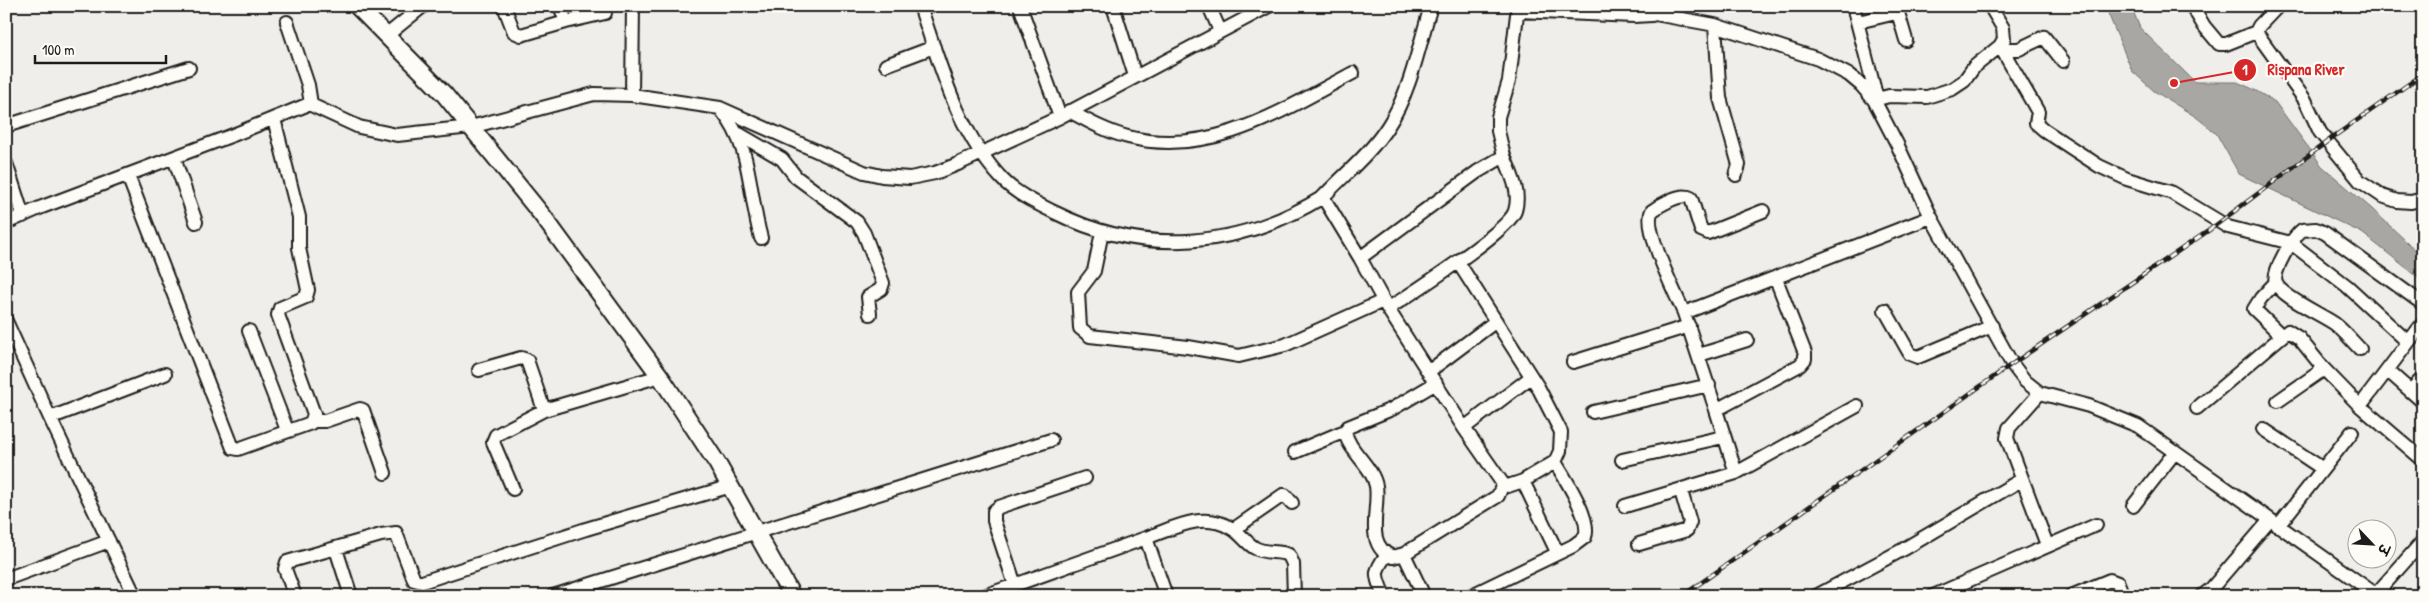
<svg xmlns="http://www.w3.org/2000/svg" width="2429" height="602" viewBox="0 0 2429 602" font-family="'Patrick Hand','Playpen Sans Deva',sans-serif">
  <style>
    .water { fill: #a8a7a3; stroke: #706f6d }
    .lines { fill: none; stroke-linecap: round; stroke-linejoin: round }
    .minor-casing { stroke: #1c1c1c; stroke-width: 16 }
    .major-casing { stroke: #1c1c1c; stroke-width: 20 }
    .minor { stroke: #fdfcf7; stroke-width: 12 }
    .major { stroke: #fdfcf7; stroke-width: 16 }
    .rail-casing { stroke: #1c1c1c; stroke-width: 4.5 }
    .rail { stroke: #fdfcf7; stroke-width: 2.5; stroke-dasharray: 8; stroke-linecap: butt }
    .leader { fill: none; stroke: #d62828; stroke-width: 2 }
    .callout-dot { fill: #d62828; stroke: #fdfcf7; stroke-width: 2 }
    .mark-label { font-size: 15px; text-anchor: middle; font-weight: bold; fill: #fff }
    .callout-label { font-size: 16px; text-anchor: middle; font-weight: bold; fill: #d62828; stroke: #fdfcf7; stroke-width: 4.5; stroke-linejoin: round; paint-order: stroke }
  </style>
  <rect width="100%" height="100%" fill="#f0eeea"/>
  <filter id="ink" filterUnits="userSpaceOnUse"><feTurbulence type="fractalNoise" baseFrequency=".02" numOctaves="2"/><feDisplacementMap in="SourceGraphic" scale="10" xChannelSelector="R" yChannelSelector="G"/><feConvolveMatrix kernelMatrix="1 2 1 2 8 2 1 2 1" color-interpolation-filters="sRGB"/></filter>
  <g filter="url(#ink)">
    <path class="water" d="M2105,6H2131L2140,28L2195,82H2237L2253,89L2275,102L2322,166L2372,209L2423,257V281L2362,233L2239,174L2216,133L2196,117L2154,91L2132,71Z"/>
    <g class="lines">
      <defs>
        <path id="minor" d="M504,6L514,32L521,35L566,22L605,13
          M560,6L566,22
          M920,6C941,67 957,131 1002,179C1016,194 1038,204 1056,213C1144,257 1240,248 1323,197
          M1020,6L1060,117
          M1113,6L1135,76
          M1209,6L1220,31
          M1431,6C1419,45 1411,91 1388,126C1371,153 1345,174 1323,197L1360,258L1388,309L1464,428L1503,484L1508,486L1523,481L1555,462L1560,451L1561,432L1538,387L1458,262
          M1633,6L1655,14L1715,25L1818,59L1849,75L1861,85L1874,100L1897,144L1931,217L2012,364L2025,381L2040,393L2089,406L2138,426L2378,596
          M1853,6L1877,99
          M2192,6L2204,26L2219,44H2226L2256,32
          M2278,6L2259,26L2256,32L2305,100L2320,132L2360,181L2382,196L2397,201L2411,202L2423,199
          M1517,11L1634,16L1652,15
          M287,22L308,85L311,104
          M1858,22L1896,13L1899,16L1906,40
          M1715,25L1720,98L1739,165L1736,175
          M386,36L423,6
          M2000,46L2038,112L2036,123L2044,130L2099,166L2127,179L2170,192L2228,227L2291,243L2347,286L2408,342
          M2001,49H2019L2044,37L2063,61
          M886,65L934,47
          M632,95L633,6
          M1874,100L1889,96L1927,97L1952,89L1964,81L1974,67L2000,46L2004,39L2003,28L1990,6
          M722,111C753,149 748,193 761,238
          M1069,111C1088,121 1107,132 1128,137C1211,158 1283,110 1353,73
          M6,126L189,68
          M739,134L782,159L796,177L857,222L864,233L883,283L881,289L868,297L870,314
          M1504,156L1498,131V117L1509,81L1518,6
          M174,158L196,222
          M6,163L23,216
          M128,176L233,448L238,449L311,423L314,414L278,315L280,308L306,297L308,290L299,248V217L274,119
          M1763,211L1708,233L1701,230L1691,198C1681,192 1660,205 1652,211C1642,227 1676,295 1684,313L1931,217
          M6,223L42,207L233,135L309,104L359,127L397,135L471,127L594,94L632,95L720,108L864,172L882,176L910,178L935,173L958,164L1060,117L1269,6
          M1102,232L1094,271L1078,292L1080,328L1090,336L1188,347L1239,356L1285,345L1383,301
          M1360,258L1477,172L1504,156C1511,174 1521,192 1515,211C1508,232 1410,294 1388,309
          M2275,283L2261,298L2254,309L2281,335
          M1885,310L1910,354L1918,357L1992,326
          M1684,313L1716,410L1800,365L1805,359V353L1776,279
          M6,321L50,418L135,596
          M249,331L287,430
          M2360,349C2352,341 2344,331 2335,324C2323,315 2281,297 2276,283C2271,272 2293,237 2302,230L2316,229L2325,233L2423,304
          M1699,355L1747,340
          M1573,362L1689,326
          M479,370L521,358L527,360L544,410
          M2388,371L2423,402
          M1428,372L1496,321
          M1436,383L1392,409L1348,427L1345,431C1348,451 1372,465 1376,486C1380,508 1363,546 1393,557L1404,554L1493,499L1498,496L1503,484
          M2411,390L2423,378
          M2040,393L2009,428L2007,438L2047,545
          M2278,401L2324,369L2360,406L2423,460
          M2360,406L2423,323
          M2197,408L2288,331L2299,338L2324,369
          M1716,410L1736,473L1857,406
          M1593,412L1709,385
          M50,418L165,374
          M313,421H325L360,409L363,410L385,473
          M1464,428L1531,377
          M2263,429L2323,469
          M1295,452L1345,431
          M1622,460L1723,437
          M1523,481L1557,552
          M513,489L493,442L496,435L544,410L660,376
          M1625,506L1736,473
          M2133,506L2175,452
          M2278,526L2352,432
          M1234,529L1283,495H1285L1292,503
          M1146,538C1174,528 1202,511 1231,528C1241,533 1246,543 1255,548C1265,554 1279,550 1289,555L1293,564L1294,596
          M1639,544L1687,530L1690,522L1681,491
          M336,549L351,596
          M1404,554L1424,596
          M6,579L109,541
          M1015,585L994,521V511L999,507L1085,478
          M2376,594L2423,541
          M295,596L285,569L287,562L381,535L396,533L414,580L422,582L586,529L731,486
          M553,596L1051,440
          M984,596L1146,538L1166,596
          M1384,596C1375,574 1373,573 1387,554
          M1470,596L1573,546L1585,537C1592,520 1565,478 1555,462
          M1816,596L1904,549L2021,480
          M1933,596L2096,525
          M2071,596L2110,580L2118,583L2123,596
          M2202,596L2211,589L2270,520"/>
        <path id="major" d="M357,6L444,94L542,215L660,376L717,463L792,596"/>
      </defs>
      <use href="#minor" class="minor-casing"/>
      <use href="#major" class="major-casing"/>
      <use href="#minor" class="minor"/>
      <use href="#major" class="major"/>
      <defs>
        <path id="rail" d="M1682,596L2012,364L2208,231L2336,135L2423,74"/>
      </defs>
      <use href="#rail" class="rail-casing"/>
      <use href="#rail" class="rail"/>
    </g>
  </g>
  <path class="leader" d="M2174 83L2245 70"/>
  <g class="callout-dot">
    <circle cx="2174" cy="83" r="5"/>
    <circle cx="2245" cy="70" r="12"/>
  </g>
  <g class="mark-label">
    <text x="2245" y="75">1</text>
  </g>
  <g class="callout-label">
    <text x="2306" y="75">Rispana River</text>
  </g>
  <rect width="2429" height="602" fill="none" stroke="#fdfcf7" stroke-width="25"/>
  <rect x="12" y="12" width="2404" height="577" fill="none" stroke="#1c1c1c" stroke-width="2" filter="url(#ink)"/>
  <g transform="translate(2372 544) rotate(115)"><circle r="24" fill="#fdfcf7" stroke="#a3a29f"/>
  <path d="M0-4L9 19L0 12L-9 19Z" fill="#1c1c1c"/>
  <text y="-8" font-size="14" font-weight="bold" text-anchor="middle" fill="#1c1c1c">उ</text>
  </g>
  <path d="M35 55v8h131v-8" fill="none" stroke="#1c1c1c" stroke-width="2.5"/>
  <text x="42" y="55" font-size="15" fill="#1c1c1c" stroke="#fdfcf7" stroke-width="4" paint-order="stroke">100 m</text>
</svg>
